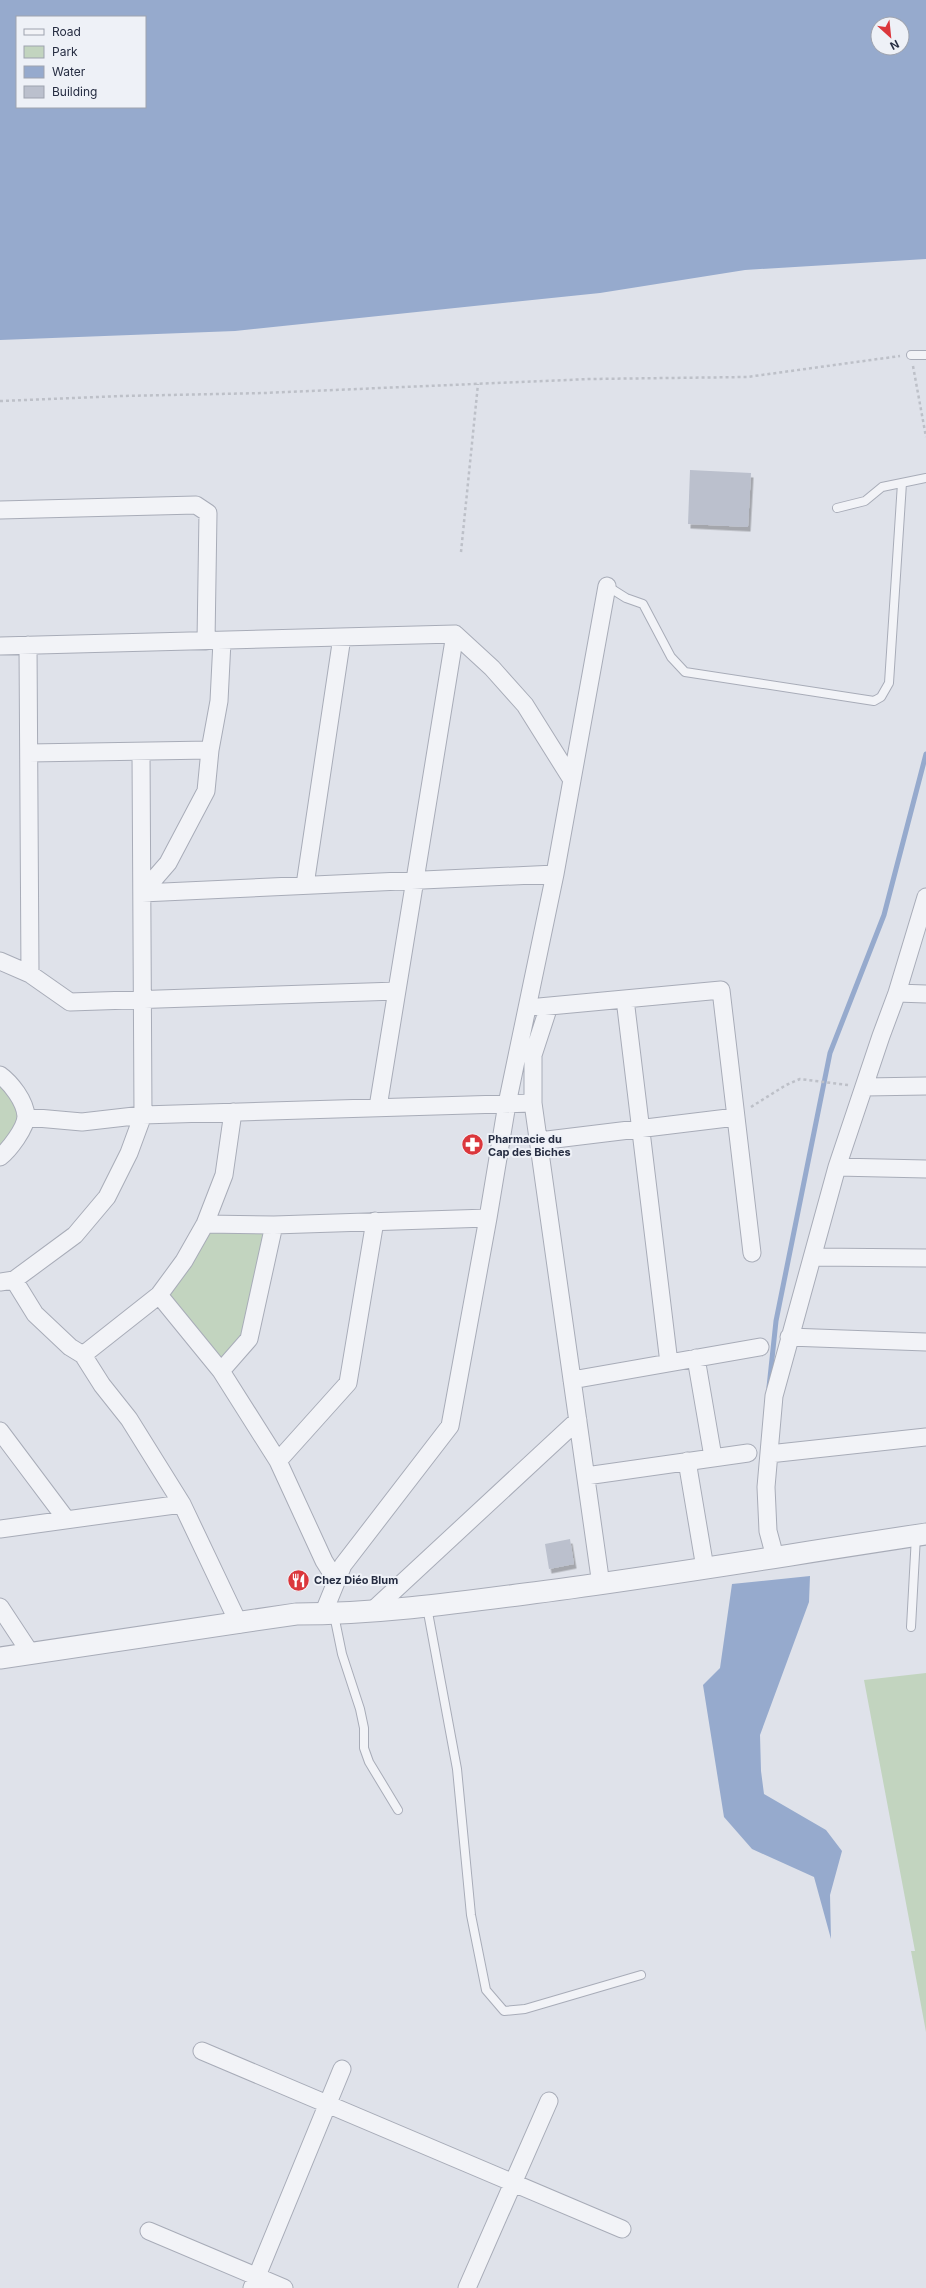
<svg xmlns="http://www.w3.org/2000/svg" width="926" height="2288" viewBox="0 0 926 2288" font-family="Inter,sans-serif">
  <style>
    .green { fill: #c2d4bf }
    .water { fill: #96aacd; fill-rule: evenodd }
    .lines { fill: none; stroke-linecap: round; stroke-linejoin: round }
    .stream { stroke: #96aacd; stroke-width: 5 }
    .building { fill: #bbc0cd; filter: url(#shadow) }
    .service-casing { stroke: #a8acb8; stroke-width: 10 }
    .minor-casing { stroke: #a8acb8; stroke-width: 19 }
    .tertiary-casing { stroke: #a8acb8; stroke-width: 23 }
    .path { stroke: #bdc0c8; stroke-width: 2.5; stroke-dasharray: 3 3; stroke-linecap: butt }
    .service { stroke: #f2f3f7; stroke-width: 8 }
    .minor { stroke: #f2f3f7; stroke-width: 17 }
    .tertiary { stroke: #f2f3f7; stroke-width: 21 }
    .labels { text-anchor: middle; stroke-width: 4; stroke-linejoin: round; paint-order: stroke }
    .poi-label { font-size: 11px; font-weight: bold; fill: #262d42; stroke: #eef1f7; text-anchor: start }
  </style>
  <defs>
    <filter id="shadow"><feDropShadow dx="2.5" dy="4.5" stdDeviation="0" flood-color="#0004"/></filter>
  </defs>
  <rect width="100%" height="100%" fill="#dfe2ea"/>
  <path class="green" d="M0,1080L25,1118L0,1155Z
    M209,1223L266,1225L246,1337L222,1368L161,1295Z
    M926,1673V2032L911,1951H915L864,1680Z"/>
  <path class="water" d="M0,0H926V259L745,270L600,293L235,331L0,340ZM17,17H145V107H17ZM878,24H902V48H878Z
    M810,1576L809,1602L760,1735L761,1771L764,1794L826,1830L842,1851L830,1895L831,1939L814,1877L752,1849L724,1817L703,1685L720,1668L732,1584Z"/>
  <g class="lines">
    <path class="stream" d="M769,1387L776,1321L830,1053L884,915L926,754"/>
  </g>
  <path class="building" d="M690,470L751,473L748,527L688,524Z
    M570,1539L574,1564L549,1569L545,1544Z"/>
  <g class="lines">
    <defs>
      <path id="service" d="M911,355H926
        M837,508L865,501L882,487L926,478
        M607,586L626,598L643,604L671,657L685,672L874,701L881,697L889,683L902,483
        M427,1607L457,1769L471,1915L486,1990L504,2011L525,2009L641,1975
        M334,1615L342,1654L360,1709L364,1728V1748L369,1762L398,1810
        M911,1627L916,1536"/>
      <path id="minor" d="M0,510L196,505L208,513L206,641
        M28,645L30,974
        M0,646L455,634L492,668L525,705L572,780
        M29,753L210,750
        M305,885L342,637
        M142,893L555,874
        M142,893L168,863L206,791L210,750L219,701L222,641
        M0,961L30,974L70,1002L397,991
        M897,993L926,994
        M625,999L669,1363
        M549,1006L533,1055V1103L601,1585
        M539,1007L721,990L752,1253
        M0,1075C11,1083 25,1101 26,1116C26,1128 9,1150 0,1157
        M865,1087L926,1086
        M378,1107L455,634
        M26,1117L82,1122L143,1115L533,1103
        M539,1141L736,1117
        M837,1167L926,1169
        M205,1224L274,1225L488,1218
        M813,1257L926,1258
        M14,1280L35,1314L70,1347L83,1355L102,1385L129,1419L182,1504L239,1624
        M0,1282L14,1280L75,1235L107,1197L129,1153L143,1115L141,752
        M159,1295L221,1371L278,1461L324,1561L336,1580
        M789,1337L926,1342
        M83,1355L159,1295L184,1261L205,1224L224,1175L233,1112
        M696,1358L713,1457
        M221,1371L249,1339L274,1225
        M572,1380L760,1347
        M0,1431L66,1519
        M769,1454L926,1437
        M278,1461L348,1383L375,1221
        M687,1461L705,1568
        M586,1476L748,1453
        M0,1529L182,1504
        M775,1557L768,1531L766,1487L774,1396L837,1167L881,1036L897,993L926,897
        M0,1607L31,1654
        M371,1612L578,1420
        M323,1614L343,1565L450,1426L488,1218L507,1104L555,874L607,586
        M202,2051L622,2229
        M149,2231L284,2288
        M252,2288L342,2069
        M467,2288L549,2101"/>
      <path id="tertiary" d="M0,1658L296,1614C373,1614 449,1604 525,1594C659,1577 792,1554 926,1534"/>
    </defs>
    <use href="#service" class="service-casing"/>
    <use href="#minor" class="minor-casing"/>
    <use href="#tertiary" class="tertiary-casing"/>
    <path class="path" d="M913,366L926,437
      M0,401L121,396L264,393L590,379L747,377L900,356
      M461,552L478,384
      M751,1107L786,1085L800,1079L848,1085"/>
    <use href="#service" class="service"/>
    <use href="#minor" class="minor"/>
    <use href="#tertiary" class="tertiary"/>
  </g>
  <defs>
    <symbol id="pharmacy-disc" viewBox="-11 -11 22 22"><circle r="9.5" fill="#db373c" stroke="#eef1f7"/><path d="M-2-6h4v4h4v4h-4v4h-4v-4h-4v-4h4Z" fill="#fff"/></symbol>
    <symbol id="restaurant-disc" viewBox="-11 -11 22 22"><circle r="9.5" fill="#db373c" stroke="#eef1f7"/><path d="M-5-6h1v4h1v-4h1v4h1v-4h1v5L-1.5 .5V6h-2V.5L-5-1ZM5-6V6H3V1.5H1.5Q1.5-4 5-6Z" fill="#fff"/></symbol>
  </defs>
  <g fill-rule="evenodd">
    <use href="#pharmacy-disc" x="460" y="1132" width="25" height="25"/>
    <use href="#restaurant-disc" x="286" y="1568" width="25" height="25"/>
  </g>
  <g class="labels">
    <g class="poi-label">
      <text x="488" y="1143">Pharmacie du<tspan x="488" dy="13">Cap des Biches</tspan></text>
      <text x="314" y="1584">Chez Diéo Blum</text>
    </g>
  </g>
  <rect x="16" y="16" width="130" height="92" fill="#eef1f7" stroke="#9ea3af"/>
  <rect x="24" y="29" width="20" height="6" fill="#f2f3f7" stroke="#9ea3af"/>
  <text x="52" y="36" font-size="12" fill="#262d42">Road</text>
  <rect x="24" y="46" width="20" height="12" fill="#c2d4bf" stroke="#9ea3af"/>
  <text x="52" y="56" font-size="12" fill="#262d42">Park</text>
  <rect x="24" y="66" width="20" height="12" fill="#96aacd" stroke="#9ea3af"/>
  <text x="52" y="76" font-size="12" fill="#262d42">Water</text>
  <rect x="24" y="86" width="20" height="12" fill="#bbc0cd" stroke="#9ea3af"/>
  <text x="52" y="96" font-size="12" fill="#262d42">Building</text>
  <g transform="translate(890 36) rotate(153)"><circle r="19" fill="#eef1f7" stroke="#9ea3af"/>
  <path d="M0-3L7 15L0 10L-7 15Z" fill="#db373c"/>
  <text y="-6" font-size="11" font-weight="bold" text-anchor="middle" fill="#262d42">N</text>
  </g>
</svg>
